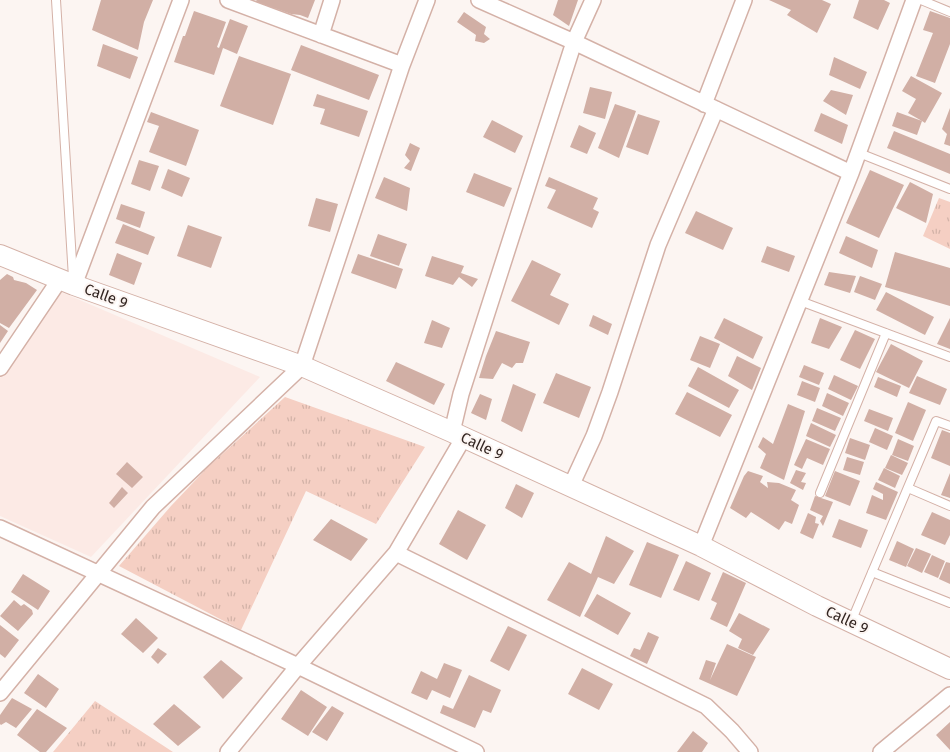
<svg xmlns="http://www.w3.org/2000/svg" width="950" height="752" viewBox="0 0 950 752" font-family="'Fira Sans',sans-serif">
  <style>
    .built { fill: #fceae5 }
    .grass { fill: url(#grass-tufts) }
    .building { fill: #d1afa5 }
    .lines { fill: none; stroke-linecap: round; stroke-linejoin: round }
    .service-casing { stroke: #d4b1a7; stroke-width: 10 }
    .minor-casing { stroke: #d4b1a7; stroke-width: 18 }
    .tertiary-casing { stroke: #d4b1a7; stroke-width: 22 }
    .service { stroke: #fff; stroke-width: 8 }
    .minor { stroke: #fff; stroke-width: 15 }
    .tertiary { stroke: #fff; stroke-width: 20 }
    .labels { text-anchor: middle; stroke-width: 4; stroke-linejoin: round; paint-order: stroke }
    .street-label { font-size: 15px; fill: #322521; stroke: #fcf5f2 }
  </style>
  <defs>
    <pattern id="grass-tufts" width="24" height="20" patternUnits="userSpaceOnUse" patternTransform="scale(1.25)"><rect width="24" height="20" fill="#f5cfc3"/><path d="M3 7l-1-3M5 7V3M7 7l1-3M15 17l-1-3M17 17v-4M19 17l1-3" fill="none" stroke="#d2b2a7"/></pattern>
  </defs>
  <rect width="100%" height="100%" fill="#fcf5f2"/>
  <path class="built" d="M61,292L260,377L91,557L0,516V378Z"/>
  <path class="grass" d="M939,198L950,202V249L923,236Z
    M285,397L425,447L376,524L306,491L241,630L119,566L171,506L207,468Z
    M95,701L173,752H53Z"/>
  <path class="building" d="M101,0H153L144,22L138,50L92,30Z
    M256,0H315L308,18L300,15L291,14L274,8L261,7Z
    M558,0H578L569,26L553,15Z
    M769,0H822L831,4L817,33L787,15L791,10Z
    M859,0H884L890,3L878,30L853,18Z
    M194,11L226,22L217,47L219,48L230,19L248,26L237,54L223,48L214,75L174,62L183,36H185Z
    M930,11L950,18V44L935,83L916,76L933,33L923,30Z
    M464,12L486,27L484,34L490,39L484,43L475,41L476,35L457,22Z
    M103,44L138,57L130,79L97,66Z
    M301,45L379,75L369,100L291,70Z
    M239,56L291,74L273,125L220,106Z
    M834,57L867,72L860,89L829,75Z
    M911,76L942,93L925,123L922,121L917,135L892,126L897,112L922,121L908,113L916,99L902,91Z
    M590,87L612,92L605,119L583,113Z
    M831,90L853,95L846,115L823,101Z
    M317,94L368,111L359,137L320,124L325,109L313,106Z
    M615,104L636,111L619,158L598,148Z
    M950,108V146L944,144L947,134L942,129Z
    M151,112L199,130L186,166L149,152L159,126L147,122Z
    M821,113L848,125L842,144L814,131Z
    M638,114L660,121L648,155L626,147Z
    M492,120L523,136L515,153L483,137Z
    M579,125L596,133L587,154L570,147Z
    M894,131L950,154V174L887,148Z
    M410,143L420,148L411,171L404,168L410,161L405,155Z
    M139,160L159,166L150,191L131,184Z
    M168,169L190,178L182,197L161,188Z
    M870,170L904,185L879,238L846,223Z
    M474,173L512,188L504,207L466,192Z
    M384,177L410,188L407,211L375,198Z
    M549,177L598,198L593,209L599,212L592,228L547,208L556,190L545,186Z
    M910,182L933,194L926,223L896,208Z
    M316,198L338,204L330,232L308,226Z
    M121,204L145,212L140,228L116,219Z
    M696,211L733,228L723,250L685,233Z
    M123,224L155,237L148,255L115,243Z
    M188,225L222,237L211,268L177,256Z
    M378,234L407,244L399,266L370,256Z
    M846,236L878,250L872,268L839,253Z
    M767,246L795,256L789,272L761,262Z
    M895,252L950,268V306L885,287Z
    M117,253L142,263L134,285L109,275Z
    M358,254L403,269L396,289L351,273Z
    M432,256L464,266L461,273L478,279L472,287L459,277L453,285L425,276Z
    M532,260L561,274L550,295L569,304L559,325L511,301Z
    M829,272L856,276L850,293L824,285Z
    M7,274L13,277L14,280L26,283L37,290L9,328L0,323V280Z
    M860,276L882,284L875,300L854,292Z
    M886,292L934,317L925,335L876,310Z
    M593,315L612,324L608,335L589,326Z
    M724,318L763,337L753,359L714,338Z
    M820,318L842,327L829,349L811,343Z
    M950,318V349L937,344Z
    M432,320L450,328L442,348L424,343Z
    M0,325L8,331L0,343Z
    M855,330L875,339L860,369L840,360Z
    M496,331L530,342L523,363H516L512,368L502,363L493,379L479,378L486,356Z
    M700,336L720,344L710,368L690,360Z
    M891,344L923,361L909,388L876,372Z
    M737,356L761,368L752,390L728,376Z
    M396,362L445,384L434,405L386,381Z
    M804,365L824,373L819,385L799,377Z
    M698,367L739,390L729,408L688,386Z
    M556,373L591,387L579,418L543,403Z
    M834,375L858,386L851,400L828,389Z
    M917,376L947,389L940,405L909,393Z
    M878,377L901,386L897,397L874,387Z
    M802,381L820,388L815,402L797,395Z
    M513,384L536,394L522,432L501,421Z
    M687,392L732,415L720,437L675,414Z
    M827,393L849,403L843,416L822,406Z
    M480,394L492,399L486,420L471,413Z
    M908,402L926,410L913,441L895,433Z
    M788,404L805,411L784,480L760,468L766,454L758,447L763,437L773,444Z
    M817,408L841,418L835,431L812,421Z
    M869,409L893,418L888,431L864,421Z
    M811,423L836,435L830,447L806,436Z
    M875,428L893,436L887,450L869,442Z
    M942,430L950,433V466L931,458Z
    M850,438L870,445L865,460L845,453Z
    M806,439L830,449L823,465L807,458L802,469L794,465Z
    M898,439L914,446L908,461L892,455Z
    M891,455L908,463L902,475L885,468Z
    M847,457L864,462L860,475L843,470Z
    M127,462L143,477L132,488L116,474Z
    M884,468L900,476L895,488L878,480Z
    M796,470L806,473L801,482L806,483L803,490L790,483Z
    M748,471L763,476L760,482L768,488L767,482L779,483L796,490L791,500L799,505L792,524L785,521L779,530L751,512L746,518L730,508L744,476Z
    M835,471L860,481L850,506L825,496Z
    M950,473V498L941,495Z
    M876,482L898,492L886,520L866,513L872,495L883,500V494L873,489Z
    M516,484L534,493L522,518L505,508Z
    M122,487L128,493L114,508L109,503Z
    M815,496L833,502L823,526L820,521L823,516L810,510Z
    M458,510L486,525L467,560L439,544Z
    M932,512L950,520V535L945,545L921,535Z
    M808,513L816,517L815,523L819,524L813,539L800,533Z
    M331,519L368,539L351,561L313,540Z
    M839,519L868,530L861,548L832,537Z
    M606,536L634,551L614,584L598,577L580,617L547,600L569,562L591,574Z
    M897,541L914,549L906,567L889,560Z
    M647,542L679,555L661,598L629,585Z
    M916,548L931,554L922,573L907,566Z
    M932,555L945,561L938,578L924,572Z
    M686,561L711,573L699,601L673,590Z
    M946,562L950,563V584L939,579Z
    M723,572L746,583L727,627L710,619L717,603L711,600Z
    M23,574L50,591L38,610L11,592Z
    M597,594L631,613L618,635L584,616Z
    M14,600L21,606L24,604L32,610L33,614L18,631L0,616Z
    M739,613L770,629L753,655L738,648L742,639L729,631Z
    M136,618L158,638L143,653L121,634Z
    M0,625L19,640L5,658L0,654Z
    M508,626L527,635L509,671L490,661Z
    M648,632L659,637L647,664L630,656L634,648L640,650Z
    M727,644L756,657L737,696L699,679L706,660L716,663L710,680Z
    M158,648L167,654L158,664L151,657Z
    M221,660L243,678L223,699L203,677Z
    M444,663L462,670L450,698L432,690L427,700L411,693L421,671L437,679Z
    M582,668L613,684L599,710L568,694Z
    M38,674L59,689L46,708L24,693Z
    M469,675L501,690L491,713L483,710L475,728L440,713L443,705L453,709Z
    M301,690L327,707L308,736L281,719Z
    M12,698L32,709L16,728L6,722L1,725L0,724V715Z
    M174,704L201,727L178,746L153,724Z
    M332,706L344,713L327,741L312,732Z
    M37,709L67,728L46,752H40L17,735Z
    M950,722V750L936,735Z
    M693,731L708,743L702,752H677Z"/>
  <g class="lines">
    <defs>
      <path id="service" d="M56,0L73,278
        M921,0L950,12
        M859,153L950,189
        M800,301L950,357
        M908,488L950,506
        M820,493L886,333
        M872,572L950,603
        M851,622L936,421L950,426"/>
      <path id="minor" d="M228,0L402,65
        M479,0L574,42L851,173
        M321,35L332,0
        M704,104L744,0
        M74,285L181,0
        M0,368L60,279
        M452,432L461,394L574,42L593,0
        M571,486L594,436L610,392L658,245L716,109
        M0,528L298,666L476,752
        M701,546L851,173L914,0
        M396,553L706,706L732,731L750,752
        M0,693L153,507L302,366L402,65L427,0
        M228,752L298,666L396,553L464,437
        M881,752L950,695"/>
      <path id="tertiary" d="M0,255L74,285L302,366L452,432L701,546L817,606L950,669"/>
    </defs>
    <use href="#service" class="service-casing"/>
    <use href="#minor" class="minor-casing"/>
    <use href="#tertiary" class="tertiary-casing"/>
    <use href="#service" class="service"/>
    <use href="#minor" class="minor"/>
    <use href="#tertiary" class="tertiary"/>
  </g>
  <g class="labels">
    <g class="street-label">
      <text transform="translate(106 296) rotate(20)" y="5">Calle 9</text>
      <text transform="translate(482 446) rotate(25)" y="5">Calle 9</text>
      <text transform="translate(847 620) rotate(25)" y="5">Calle 9</text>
    </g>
  </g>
</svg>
